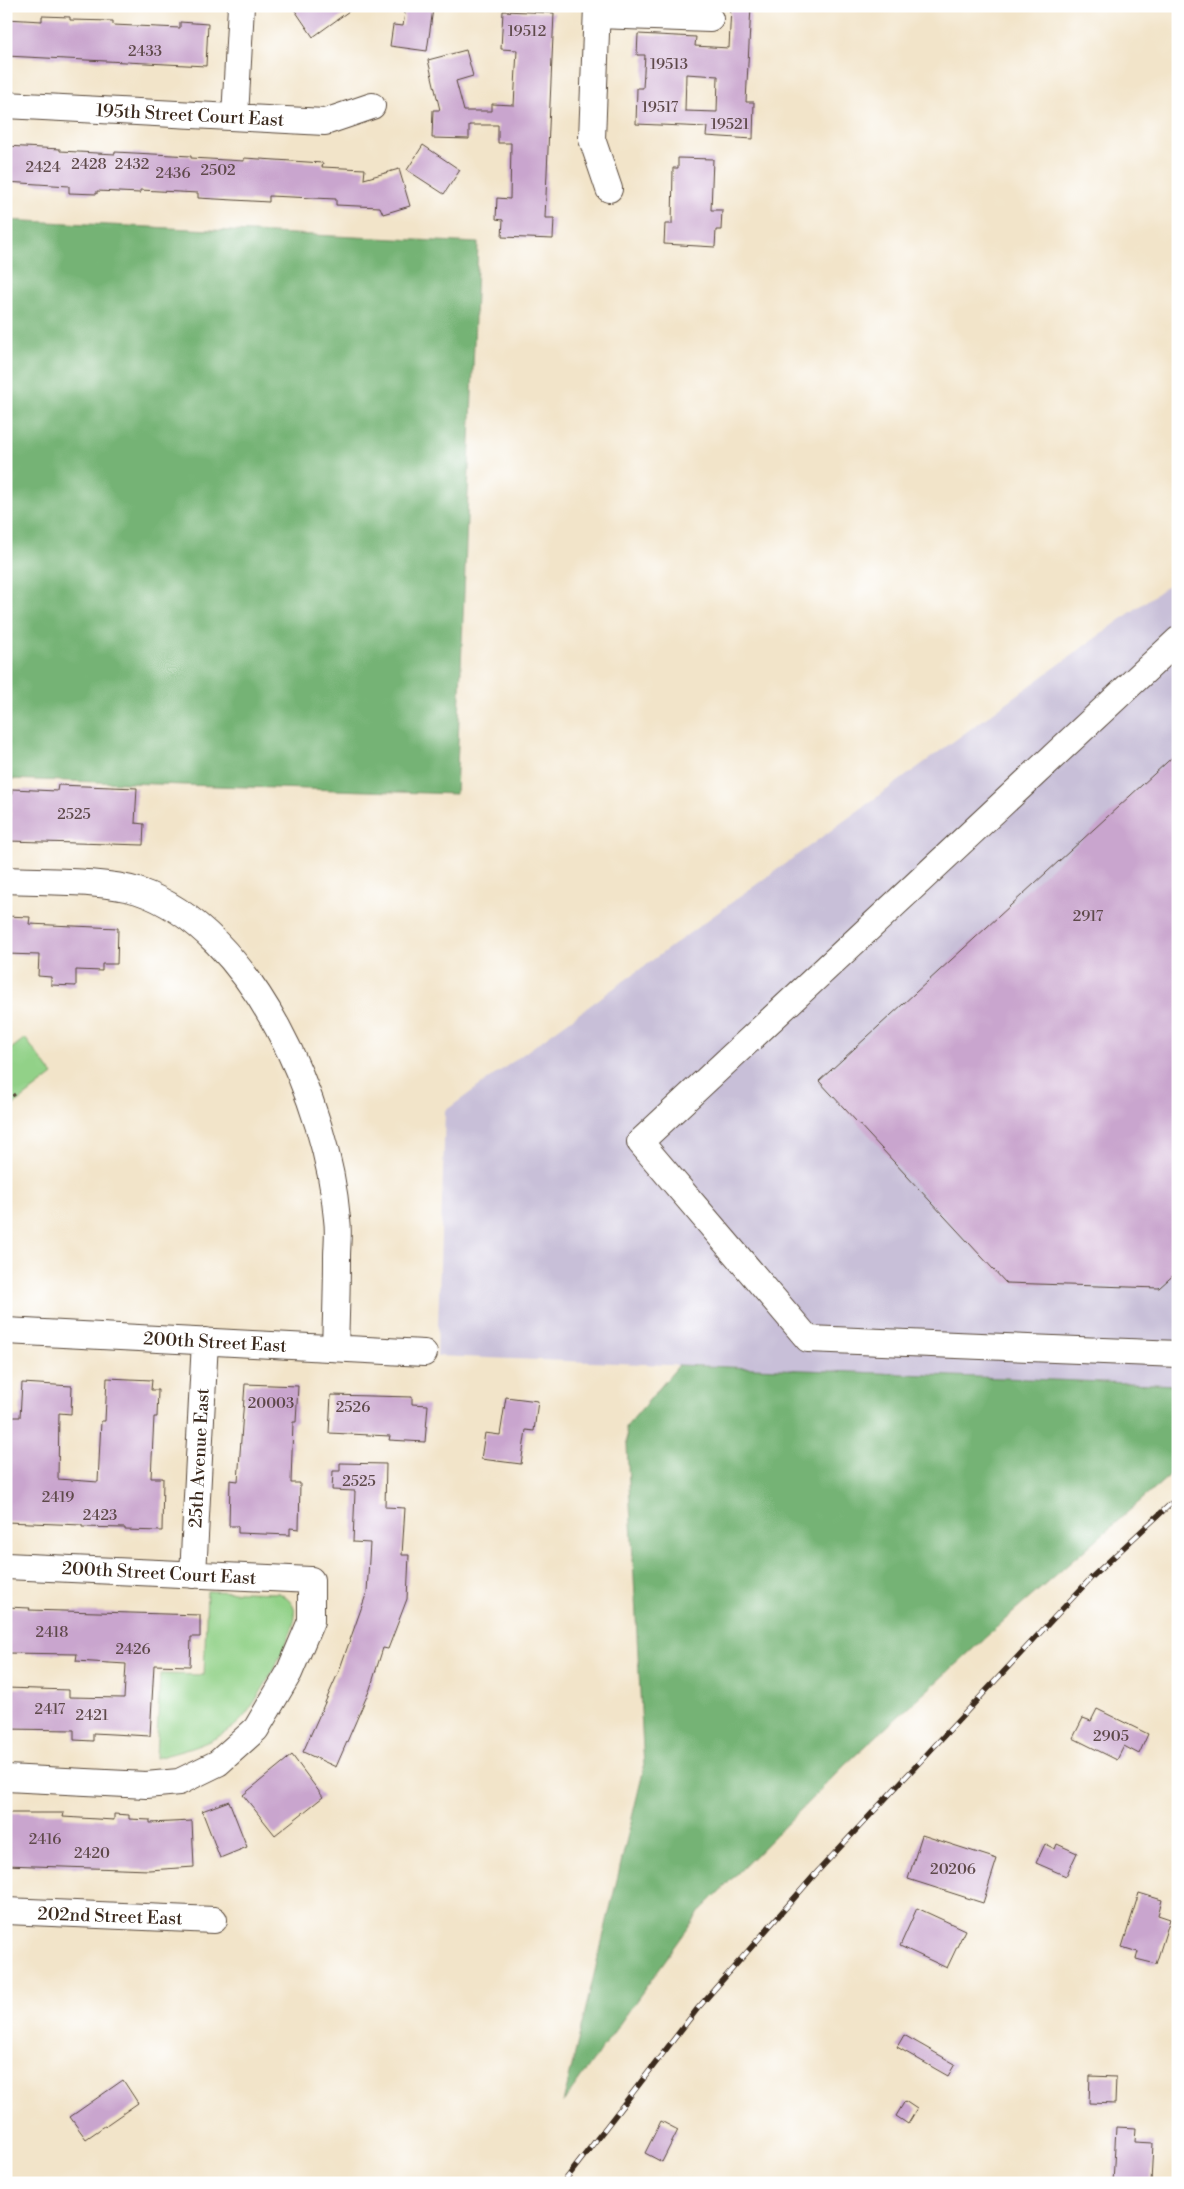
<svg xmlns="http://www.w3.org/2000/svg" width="1184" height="2189" viewBox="0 0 1184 2189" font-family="'Libre Bodoni',serif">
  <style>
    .industrial { fill: #c8bfd8 }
    .green { fill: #92d188; stroke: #667e53 }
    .forest { fill: #75b374; stroke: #586e49 }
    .building { fill: #c9a5ce; fill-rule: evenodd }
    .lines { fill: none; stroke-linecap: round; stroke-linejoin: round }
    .minor-casing { stroke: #564638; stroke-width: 28 }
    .path { stroke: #564638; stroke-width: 3; stroke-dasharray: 4 4; stroke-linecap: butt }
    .minor { stroke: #fff; stroke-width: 26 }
    .rail-casing { stroke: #3b2a1e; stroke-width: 5.5 }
    .rail { stroke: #fff; stroke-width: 4; stroke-dasharray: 11; stroke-linecap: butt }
    .labels { text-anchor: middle; stroke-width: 4; stroke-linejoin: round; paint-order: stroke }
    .number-label { font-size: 15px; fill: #5e494a }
    .street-label { font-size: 18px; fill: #3b2a1e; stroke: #fff }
  </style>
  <rect width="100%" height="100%" fill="#fff"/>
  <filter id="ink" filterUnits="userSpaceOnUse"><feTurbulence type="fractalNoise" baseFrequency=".02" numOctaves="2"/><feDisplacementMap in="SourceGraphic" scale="10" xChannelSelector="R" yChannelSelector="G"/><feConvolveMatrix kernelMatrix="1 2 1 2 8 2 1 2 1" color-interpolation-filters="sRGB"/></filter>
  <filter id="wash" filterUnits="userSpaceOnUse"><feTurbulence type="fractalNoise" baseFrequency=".0096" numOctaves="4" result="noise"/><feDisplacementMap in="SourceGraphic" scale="20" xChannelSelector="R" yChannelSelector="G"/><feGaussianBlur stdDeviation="1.12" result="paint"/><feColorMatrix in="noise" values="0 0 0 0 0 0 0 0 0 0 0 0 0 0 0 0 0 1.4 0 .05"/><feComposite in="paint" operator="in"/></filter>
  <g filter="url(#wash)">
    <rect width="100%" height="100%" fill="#f2e4c9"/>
    <path class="industrial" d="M1178,578V1385L437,1356L445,1111Z"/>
    <path class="green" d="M25,1038L53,1075L6,1111V1053Z
      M207,1591L279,1593C288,1598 296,1605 295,1617C293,1637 255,1708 239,1722C216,1743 186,1750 156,1758L160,1674L204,1675Z"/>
    <path class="forest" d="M6,220L478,243L456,794L6,779Z
      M679,1365L1178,1385V1468L1007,1618L847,1763L701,1910L563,2103L644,1768L626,1427Z"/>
    <g id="blocks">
      <path class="building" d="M292,6H356L313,37Z
        M406,6L433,9L427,51L390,46L393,25L403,26Z
        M731,6H751L746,102H754L753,139L706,136L707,127L636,124L637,88H643L645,55H637L638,34L696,37L695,46L729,48ZM686,74L718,76L717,112L685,111Z
        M503,11L554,13L545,218H554L553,239L502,237L503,220L496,219L497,198L510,199L511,143H498V125H469V139L432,138L433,110H440L428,60L466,50L473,76L456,81L464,111H492V104L514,105L517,50L501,49Z
        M42,16L70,17V20L113,21V25L180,28V22L208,24L206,66L6,56V19L42,21Z
        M423,145L460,170L444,194L407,170Z
        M6,146L60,149V151L115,154V152L191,156V158L244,161V158L323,163L322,167L365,169L364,179L399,169L410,206L383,214L380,207L336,205V199L269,196V202L198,198V193L140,190V193L97,191V194L69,193V186L6,182Z
        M678,158L713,159L711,210H722L721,230H716L715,247L664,244L665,224H672L673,168H678Z
        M1178,752V1271L1159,1288L1006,1283L819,1081Z
        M58,785L137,788L135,823L144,824L143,845L9,841L12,789L57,791Z
        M6,916L30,917L29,924L118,928L117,964H102V971L76,970V986L51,985V977L38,976L39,955L6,954Z
        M107,1378L152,1380L151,1390H158L157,1417H154L151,1478H163L162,1531L125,1530V1528L82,1527V1525L6,1522L7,1417H20L22,1383L72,1386L71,1414L59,1413L58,1479L98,1482L101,1421H105Z
        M245,1384L298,1386L296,1422H293L291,1483H300L299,1529L290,1528V1535L238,1533V1526H229L230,1480L238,1481Z
        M331,1395L412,1397V1404L428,1405L425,1442L389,1440L390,1436L329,1433Z
        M506,1397L538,1401L534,1431L526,1430L521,1464L481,1459L485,1433L500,1435Z
        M340,1463L386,1464L385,1507L405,1508L402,1555H409L407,1599L388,1649L383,1648L370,1689L336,1767L303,1752L339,1671L367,1592L370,1543L353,1542L355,1491L332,1490L333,1471H340Z
        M6,1607L30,1608L29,1610L200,1615V1637H191L190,1666L154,1665L150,1736L93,1733V1741L74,1740V1730L6,1729V1688L69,1690V1697L124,1698L126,1664L76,1661L77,1654L6,1653Z
        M1097,1709L1148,1734L1139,1754L1124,1746L1117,1760L1073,1738L1083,1718L1091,1721Z
        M292,1755L323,1797L275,1835L243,1795Z
        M229,1801L247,1847L220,1858L202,1811Z
        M6,1813H64L63,1817L114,1820V1814L129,1815V1819L150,1820V1823L192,1821L194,1867L149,1870L6,1865Z
        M922,1835L997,1859L983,1903L908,1879Z
        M1045,1844L1055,1849L1057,1844L1077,1853L1066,1876L1036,1863Z
        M1139,1893L1162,1900L1158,1915L1170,1919L1156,1964L1136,1959L1138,1952L1122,1947Z
        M917,1908L965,1930L947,1968L900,1946Z
        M904,2035L955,2064L948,2076L897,2047Z
        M1090,2076L1116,2077L1115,2104L1089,2103Z
        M123,2080L138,2103L86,2139L70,2117Z
        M905,2101L917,2109L908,2124L896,2116Z
        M661,2121L678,2130L662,2162L645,2153Z
        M1116,2127L1136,2128L1135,2142L1153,2143L1151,2183H1113Z"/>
    </g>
  </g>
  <g filter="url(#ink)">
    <use href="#blocks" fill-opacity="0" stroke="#564638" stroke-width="1"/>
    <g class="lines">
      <defs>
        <path id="minor" d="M597,6L592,139L609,189
          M597,15L710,19
          M6,105L325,122L372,106
          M235,117L241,6
          M1178,640L640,1142L808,1339L1178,1354
          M6,880C45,882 103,880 138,891C254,930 328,1107 337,1219C339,1232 337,1245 337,1257C337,1287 336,1318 335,1348
          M6,1331L424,1353
          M6,1566L311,1580V1621L289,1673L256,1729L218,1763L179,1782L146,1785L6,1778
          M193,1575L205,1341
          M6,1911L214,1920"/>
      </defs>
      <use href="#minor" class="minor-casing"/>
      <path class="path" d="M6,1101L15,1094"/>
      <use href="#minor" class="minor"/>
      <defs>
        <path id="rail" d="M563,2183L698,2008L818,1871L1092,1577L1178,1497"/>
      </defs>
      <use href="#rail" class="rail-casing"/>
      <use href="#rail" class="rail"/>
    </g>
  </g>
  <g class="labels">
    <g class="number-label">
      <text x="527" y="36">19512</text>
      <text x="145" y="56">2433</text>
      <text x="669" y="69">19513</text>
      <text x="660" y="112">19517</text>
      <text x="730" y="129">19521</text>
      <text x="89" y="169">2428</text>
      <text x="132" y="169">2432</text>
      <text x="43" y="172">2424</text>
      <text x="218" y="175">2502</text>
      <text x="173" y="178">2436</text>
      <text x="74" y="819">2525</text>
      <text x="1088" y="921">2917</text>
      <text x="271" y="1408">20003</text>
      <text x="353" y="1412">2526</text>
      <text x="359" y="1486">2525</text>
      <text x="58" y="1502">2419</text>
      <text x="100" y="1520">2423</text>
      <text x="52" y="1637">2418</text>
      <text x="133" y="1654">2426</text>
      <text x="50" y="1714">2417</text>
      <text x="92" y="1720">2421</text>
      <text x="1111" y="1741">2905</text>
      <text x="45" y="1844">2416</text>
      <text x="92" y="1858">2420</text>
      <text x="953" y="1874">20206</text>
    </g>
    <g class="street-label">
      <text transform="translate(190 115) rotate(3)" y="6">195th Street Court East</text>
      <text transform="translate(215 1342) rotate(3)" y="6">200th Street East</text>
      <text transform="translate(199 1458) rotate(-87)" y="6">25th Avenue East</text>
      <text transform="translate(159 1573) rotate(3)" y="6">200th Street Court East</text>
      <text transform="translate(110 1916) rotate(2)" y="6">202nd Street East</text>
    </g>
  </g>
  <rect width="1184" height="2189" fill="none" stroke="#fff" stroke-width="25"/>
</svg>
